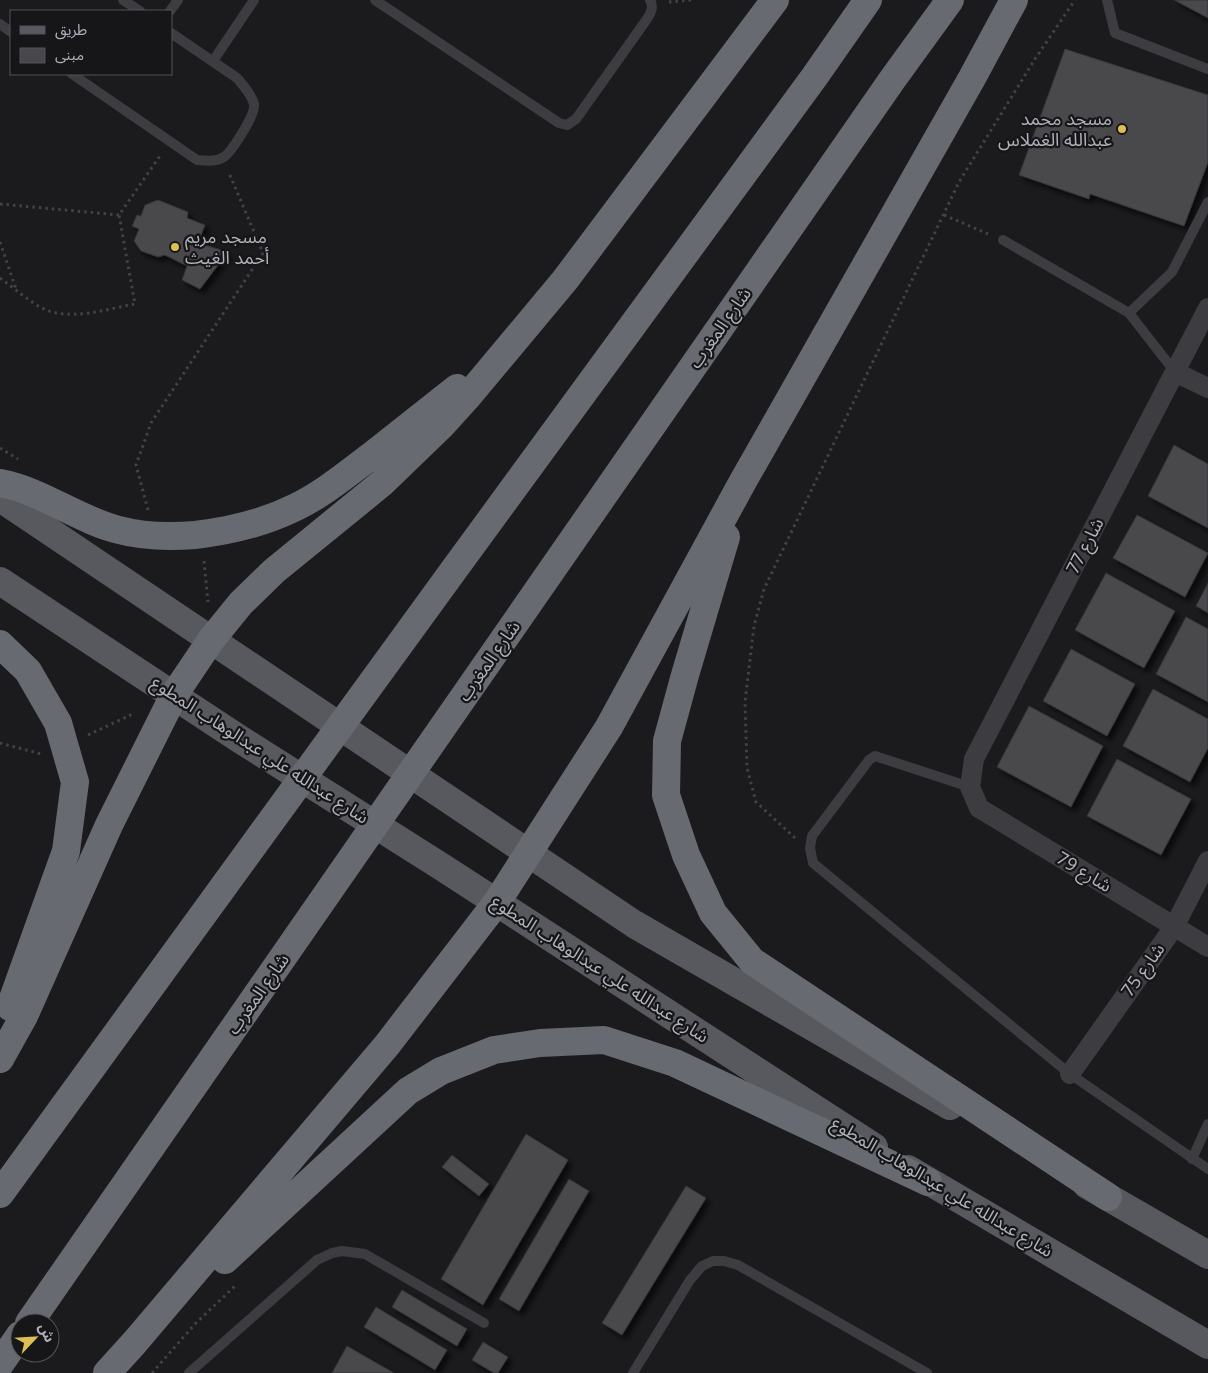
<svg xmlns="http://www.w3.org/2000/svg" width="1208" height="1373" viewBox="0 0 1208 1373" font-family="'Noto Sans','Noto Sans Arabic',sans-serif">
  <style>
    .building { fill: #48484c; stroke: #353538; filter: url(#shadow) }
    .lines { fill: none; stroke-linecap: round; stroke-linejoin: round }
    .path { stroke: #424348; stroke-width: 3; stroke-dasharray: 2.5 4; stroke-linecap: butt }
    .service { stroke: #3c3c41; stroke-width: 10 }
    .minor { stroke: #3c3c41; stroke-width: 20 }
    .primary { stroke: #58595f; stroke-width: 28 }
    .motorway { stroke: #686a71; stroke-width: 28 }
    .poi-dot { fill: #dcbe52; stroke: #161517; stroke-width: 2 }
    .labels { text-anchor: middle; stroke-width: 4.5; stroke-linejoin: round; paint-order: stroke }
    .poi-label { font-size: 18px; fill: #afb1ba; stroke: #161517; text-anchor: end }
    .street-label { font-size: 18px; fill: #afb1ba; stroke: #161517 }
  </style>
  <defs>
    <filter id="shadow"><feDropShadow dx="4.5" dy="4.5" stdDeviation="2.5" flood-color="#0009"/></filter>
  </defs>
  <rect width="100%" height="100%" fill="#1b1a1c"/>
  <path class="building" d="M1174,0H1208V18Z
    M1065,49L1208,95V162L1184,226L1090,194L1089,199L1019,175Z
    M158,200L188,212L187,218L205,225L198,243L228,252L200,289L182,280L187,266L165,255L158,257L141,251L134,241L139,229L132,226L137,215L141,216L145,205Z
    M1174,445L1208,464V528L1148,496Z
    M1137,515L1208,553L1185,597L1113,558Z
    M1106,573L1175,611L1144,668L1075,630Z
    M1208,583V613L1196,606Z
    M1186,617L1208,629V702L1156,674Z
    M1071,649L1135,684L1107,736L1043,701Z
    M1153,689L1208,719V748L1190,782L1123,746Z
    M1029,706L1103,746L1071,807L997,767Z
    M1117,759L1191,799L1161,855L1087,816Z
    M526,1134L568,1160L483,1305L441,1279Z
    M452,1155L489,1184L479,1196L442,1167Z
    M569,1179L589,1191L519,1311L499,1299Z
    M686,1186L706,1198L622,1335L602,1323Z
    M402,1290L467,1329L457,1346L392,1307Z
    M376,1307L447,1350L435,1370L364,1327Z
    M483,1342L508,1357L498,1373H494L472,1360Z
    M347,1346L394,1373H332Z"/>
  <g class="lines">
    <path class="path" d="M669,2L691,0
      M0,204L119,215
      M944,215L988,234
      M0,242L16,289
      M0,278C14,288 27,300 42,308C70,322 106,309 135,304L119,215L160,156
      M0,448L18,459
      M148,510L136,465L151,423L263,253L229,173
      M204,561L208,602
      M88,735L135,713
      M0,743L41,754
      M795,838L756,802L747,768L745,702L754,626L764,589L959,182L1035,59L1075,0
      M152,1373L196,1323L236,1285"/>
    <path class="service" d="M123,0L140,11
      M375,0L559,123L567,125L576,119L647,19C651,13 654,7 650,0
      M1107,0L1115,33L1208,69
      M170,11L178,0
      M0,24L11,32
      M213,61L254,0
      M72,74L197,160C206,161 216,162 224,157C232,151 256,114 254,104C252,95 243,85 237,78L171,33
      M1003,240L1129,313L1175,372
      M1129,313L1172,272L1208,202
      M970,787L875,756L869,760L812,836L810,848L813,863L1070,1074L1208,1169
      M1192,1159L1208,1124
      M189,1373L317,1260L332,1253L342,1251L365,1254L484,1323
      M633,1373L690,1280L702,1266L713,1261H724L738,1265L927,1373"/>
    <path class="minor" d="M1208,308L974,759L970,787L979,808L1208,947
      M1175,372L1208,388
      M1070,1074L1174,927L1208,861"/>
    <path class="primary" d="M0,498L634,924L950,1106
      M0,581L238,738L442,867L874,1147
      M908,1169L1208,1345
      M1087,1185L1208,1255"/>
    <path class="motorway" d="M0,483C43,491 78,520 119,530C145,537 169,537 195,535C230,531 264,523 296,507C323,494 347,474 371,456C400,433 429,410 457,388
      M726,537L685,675L667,741L666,795L686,855L713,913L752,961L1108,1197
      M0,644L28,671L58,723L75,782L66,851L10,1007
      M0,1059L24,1016L109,825L174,695L211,640L241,603L274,571L382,483L441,426L469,395L565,280L775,0
      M0,1194L453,571L815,76L868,0
      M225,1260L408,1091L441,1071L494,1050L540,1043L604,1040L675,1063L928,1182
      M29,1323L892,80L950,0
      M0,1364L20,1335
      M107,1373L135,1342L387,1045L497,902L609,727L742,483L972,78L1014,0"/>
  </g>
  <g class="poi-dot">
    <circle cx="1122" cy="129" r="5"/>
    <circle cx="175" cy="247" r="5"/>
  </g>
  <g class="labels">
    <g class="poi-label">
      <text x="1112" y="125">مسجد محمد<tspan x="1112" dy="21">عبدالله الغملاس</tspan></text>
      <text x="185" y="243" text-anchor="start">مسجد مريم<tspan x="185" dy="21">أحمد الغيث</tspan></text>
    </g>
    <g class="street-label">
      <text transform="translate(720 328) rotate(-55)" y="6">شارع المغرب</text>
      <text transform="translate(1085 546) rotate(-63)" y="6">شارع 77</text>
      <text transform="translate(489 661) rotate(-55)" y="6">شارع المغرب</text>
      <text transform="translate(260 750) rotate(33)" y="6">شارع عبدالله علي عبدالوهاب المطوع</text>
      <text transform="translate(1084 872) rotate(31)" y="6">شارع 79</text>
      <text transform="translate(600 969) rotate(33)" y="6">شارع عبدالله علي عبدالوهاب المطوع</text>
      <text transform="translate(1143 970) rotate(-55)" y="6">شارع 75</text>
      <text transform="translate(258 994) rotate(-55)" y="6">شارع المغرب</text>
      <text transform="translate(942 1187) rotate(31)" y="6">شارع عبدالله علي عبدالوهاب المطوع</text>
    </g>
  </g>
  <rect x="10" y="10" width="162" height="65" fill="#161517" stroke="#535358"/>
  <rect x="20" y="26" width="25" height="8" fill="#58595f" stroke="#535358"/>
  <text x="55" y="35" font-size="15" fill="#afb1ba">طريق</text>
  <rect x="20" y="48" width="25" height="15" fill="#48484c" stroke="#535358"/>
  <text x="55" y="60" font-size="15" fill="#afb1ba">مبنى</text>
  <g transform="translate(35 1338) rotate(65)"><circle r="24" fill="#161517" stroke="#535358"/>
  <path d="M0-4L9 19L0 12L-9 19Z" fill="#dcbe52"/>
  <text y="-8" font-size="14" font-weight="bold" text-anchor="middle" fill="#afb1ba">ش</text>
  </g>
</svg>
